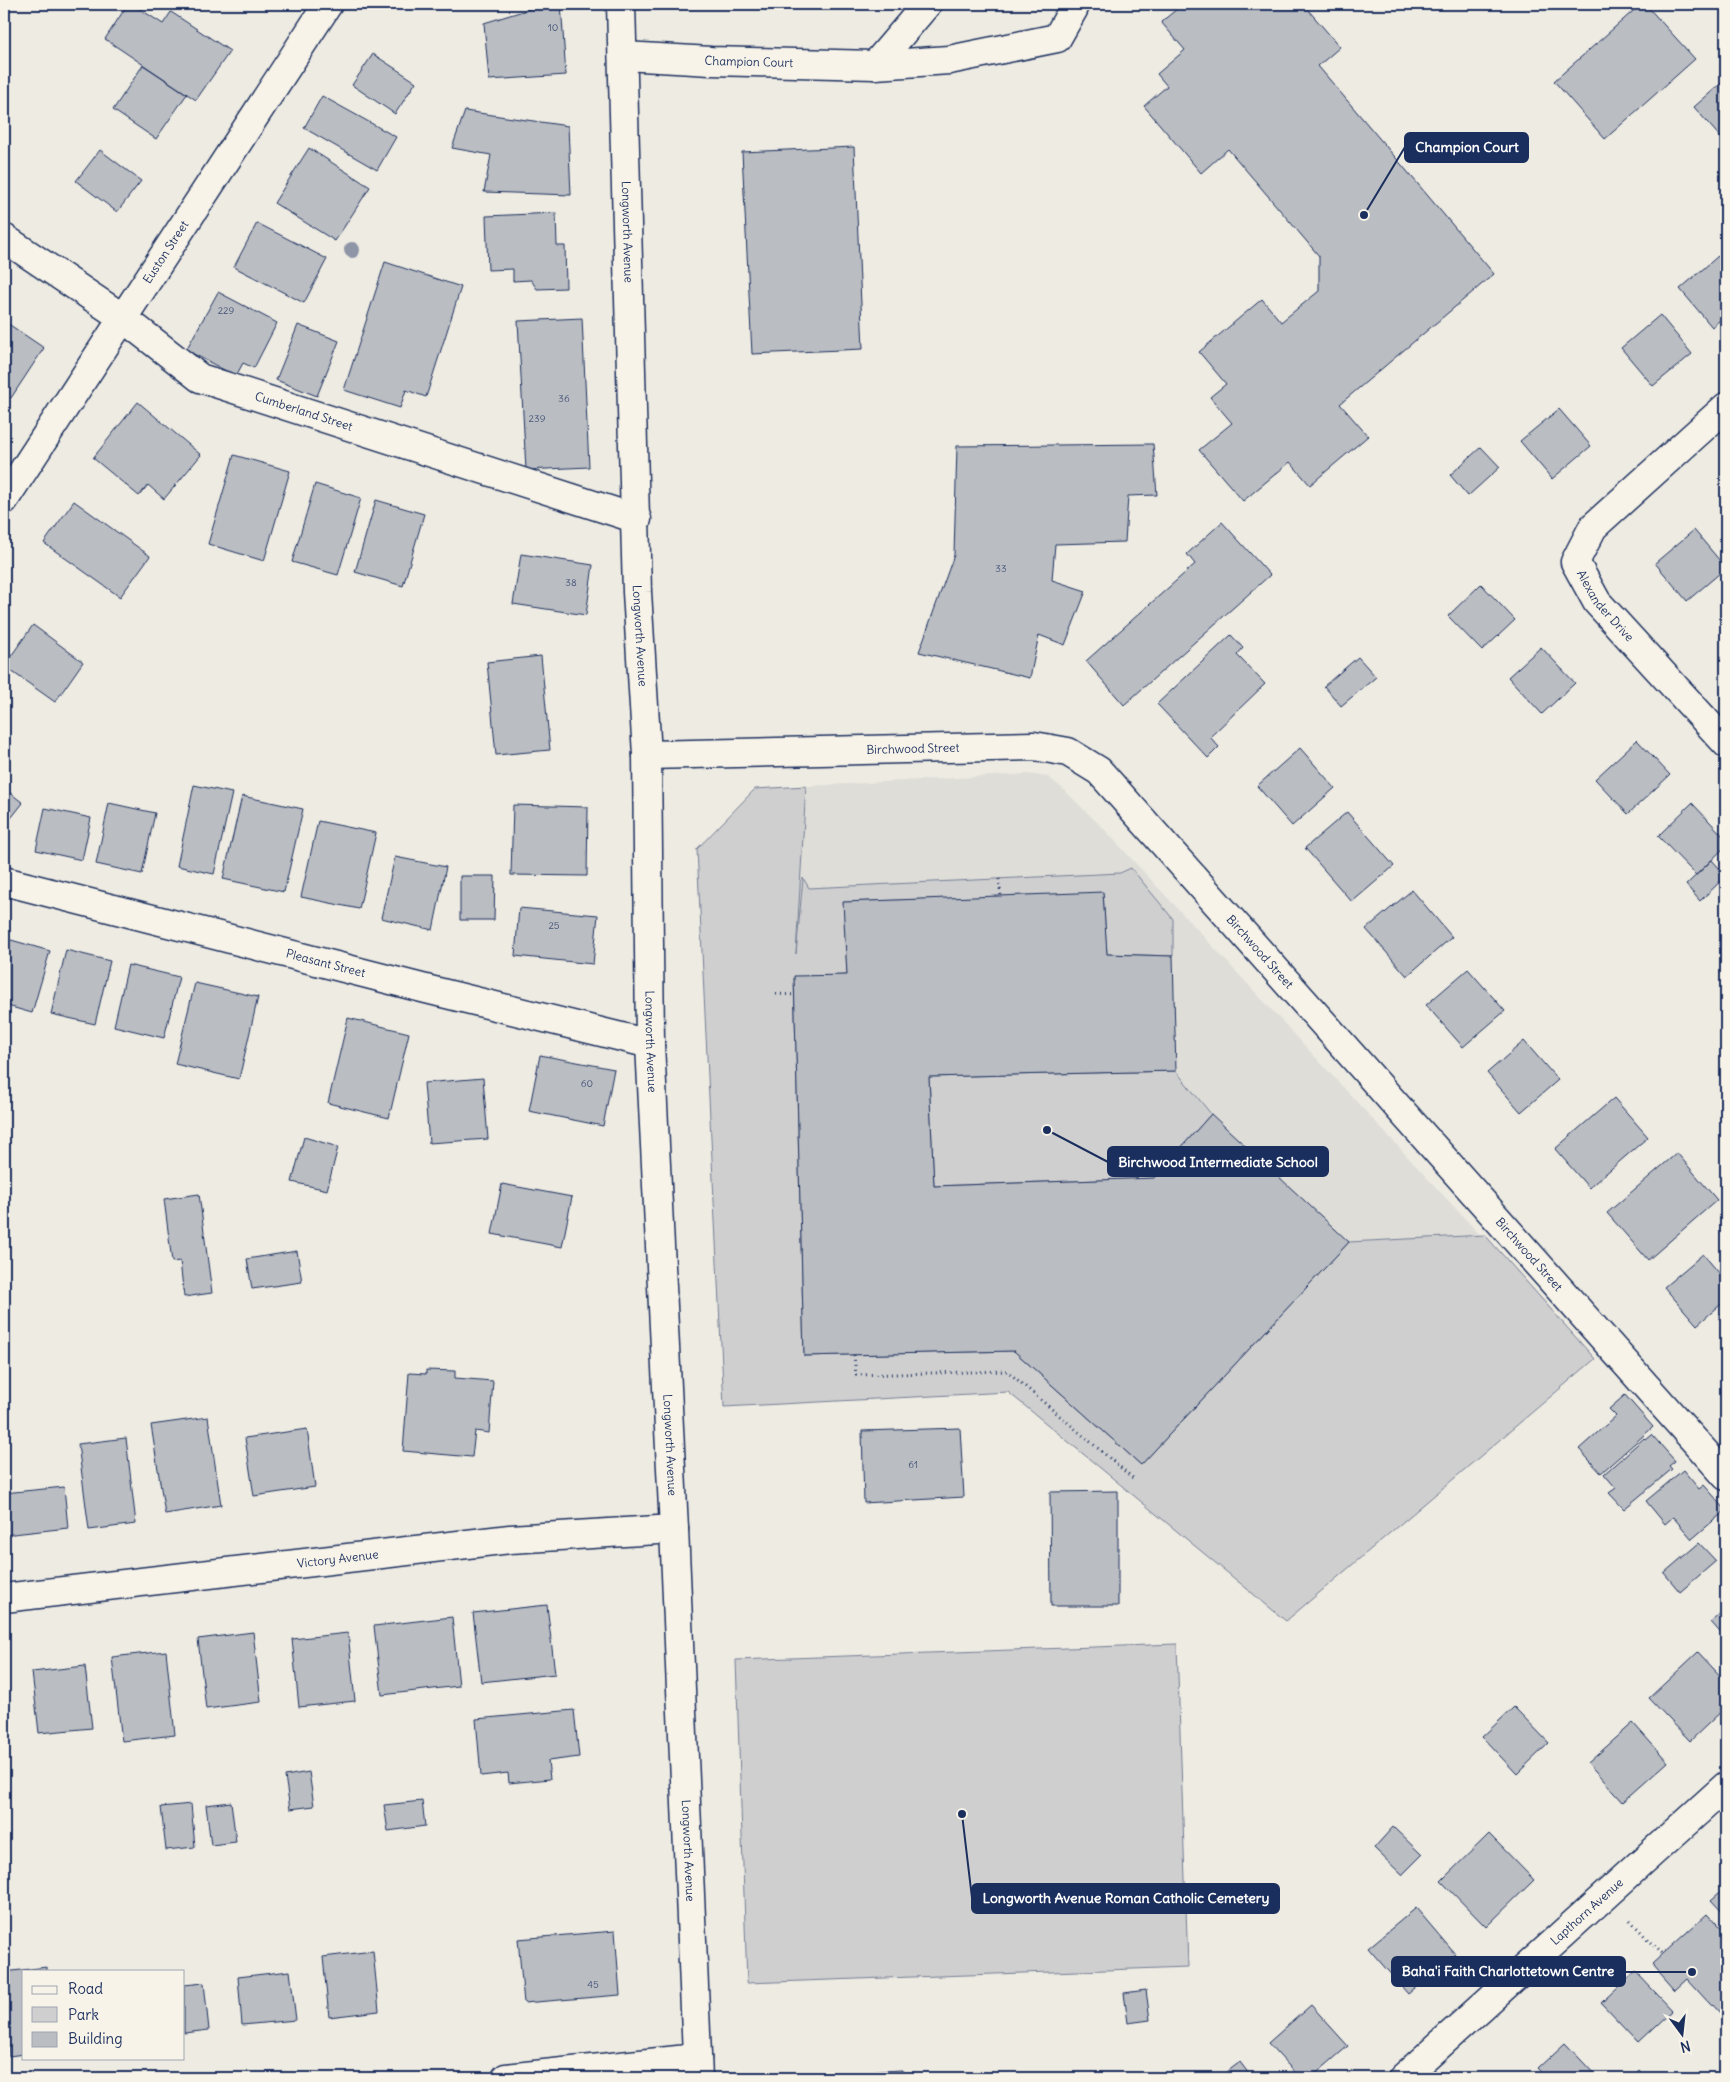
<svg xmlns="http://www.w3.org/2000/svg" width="1730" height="2082" viewBox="0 0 1730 2082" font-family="Delius,sans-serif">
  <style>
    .built { fill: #deddd8 }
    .green { fill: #cfcfcf; stroke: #757f96 }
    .building { fill: #babdc2; stroke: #1b2f5e }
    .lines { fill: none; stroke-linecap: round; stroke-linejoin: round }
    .minor-casing { stroke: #1b2f5e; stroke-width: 31 }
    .major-casing { stroke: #1b2f5e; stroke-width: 31 }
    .path { stroke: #1b2f5e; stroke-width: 3; stroke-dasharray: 1 4; stroke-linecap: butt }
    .minor { stroke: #f7f3e8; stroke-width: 28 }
    .major { stroke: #f7f3e8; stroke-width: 28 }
    .tree { fill: #8e95a6 }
    .labels { text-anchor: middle; stroke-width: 4.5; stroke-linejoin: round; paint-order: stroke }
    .number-label { font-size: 10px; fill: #435277 }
    .street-label { font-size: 12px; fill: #1b2f5e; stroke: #f7f3e8 }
    .leader { fill: none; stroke: #1b2f5e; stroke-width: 2 }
    .callout-dot { fill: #1b2f5e; stroke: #f7f3e8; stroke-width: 2 }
    .callout { fill: #1b2f5e; stroke: #1b2f5e; stroke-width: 2 }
    .callout-label { font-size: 14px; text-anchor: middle; font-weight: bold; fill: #fff }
  </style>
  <rect width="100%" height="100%" fill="#eeebe2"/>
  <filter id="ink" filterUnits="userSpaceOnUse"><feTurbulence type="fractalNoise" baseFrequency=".02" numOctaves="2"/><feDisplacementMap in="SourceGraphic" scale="10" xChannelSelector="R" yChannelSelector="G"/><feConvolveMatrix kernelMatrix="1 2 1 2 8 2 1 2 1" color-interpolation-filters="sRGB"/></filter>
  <g filter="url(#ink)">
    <path class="built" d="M1028,774L1048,777L1062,788L1103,828L1595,1359L1286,1621L1008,1392L724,1407L755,789Z"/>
    <path class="green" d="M806,786L796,954L803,878L809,888L1120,873L1131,868L1173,919V956L1107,954L1103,893L844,902L847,975L794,977L804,1356L1014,1351L1141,1465L1349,1242L1485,1235L1595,1359L1286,1621L1008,1392L724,1407L697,849L755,789Z
      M1176,1071L1211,1114L1154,1178L934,1186L929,1077Z
      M1177,1644L1188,1967L747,1983L736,1660Z"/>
    <path class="building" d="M128,4H132L163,24L171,12L230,51L196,100L105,39Z
      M546,4H561L566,75L489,80L484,23Z
      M1183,4H1256L1260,9L1266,4H1303L1340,47L1318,66L1494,274L1340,404L1368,436L1310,485L1290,462L1243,501L1199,450L1232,423L1210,397L1226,384L1199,352L1262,299L1281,322L1319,291V256L1228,149L1201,173L1144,106L1167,86L1157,74L1185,50L1161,22Z
      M1641,4H1645L1695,59L1605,139L1554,81Z
      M373,54L416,82L395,114L352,85Z
      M143,65L187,94L156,139L113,110Z
      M1726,79V134L1721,138L1694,107Z
      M322,96L396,137L377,170L304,128Z
      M465,111L568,126L571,195L484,192L491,155L452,148Z
      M854,147L863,349L752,354L742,152Z
      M309,148L370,187L335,241L274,203Z
      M100,150L141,181L117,212L76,181Z
      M556,213L557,246H565L566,288L537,289L531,280L513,281V269L488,270L486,216Z
      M257,223L327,259L304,303L234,267Z
      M1718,256L1726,265V315L1712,327L1680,289Z
      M385,262L461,287L426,397L406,390L400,408L344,390Z
      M218,292L277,323L254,368L243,363L236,376L186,350Z
      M1660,315L1692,354L1653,386L1621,348Z
      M582,318L589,467L526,470L518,321Z
      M4,321L44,348L11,398L4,394Z
      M298,325L339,341L317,396L276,380Z
      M138,402L201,455L164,499L148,485L139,496L93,458Z
      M1559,409L1591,446L1552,479L1520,441Z
      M1153,444L1157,495L1128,496L1125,542L1055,544L1052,580L1086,591L1065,645L1039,635L1030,678L919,652L954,555L957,446Z
      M1481,447L1500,467L1468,496L1450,475Z
      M234,455L290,471L264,561L208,544Z
      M315,484L361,498L338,575L292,562Z
      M376,500L424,514L403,586L355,572Z
      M74,501L150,556L120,597L44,543Z
      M1222,522L1270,575L1124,705L1086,661L1195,564L1187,554Z
      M1694,530L1726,568L1687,601L1655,563Z
      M521,554L593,565L586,615L513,604Z
      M1481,584L1515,620L1482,651L1448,616Z
      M33,625L83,662L55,702L4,666Z
      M1231,635L1243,648L1237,655L1265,684L1210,737L1219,747L1208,758L1157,704Z
      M1541,647L1575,683L1542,714L1508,677Z
      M541,656L550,750L496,755L487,662Z
      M1358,657L1376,677L1341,706L1324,686Z
      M1637,740L1670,775L1628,814L1595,779Z
      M1300,748L1335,788L1292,826L1257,786Z
      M194,785L232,793L214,874L177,866Z
      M4,788L23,803L4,827Z
      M242,796L303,809L284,892L223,879Z
      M109,803L155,813L142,874L96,864Z
      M1692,803L1726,839V846L1696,875L1658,836Z
      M513,805L588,807L587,876L511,875Z
      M45,808L91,818L82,860L36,850Z
      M1347,812L1394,866L1352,902L1305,848Z
      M318,821L376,833L359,909L301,897Z
      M395,857L446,867L433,930L381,918Z
      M1712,860L1726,876L1700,901L1686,885Z
      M460,876H495L494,920H460Z
      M1412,890L1452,937L1407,976L1366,929Z
      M1103,892L1107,954L1173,956L1176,1071L929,1077L934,1186L1154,1178L1211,1114L1349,1242L1141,1465L1014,1351L804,1356L794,976L847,975L843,902Z
      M519,908L598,915L593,964L515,956Z
      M4,938L50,951L32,1013L4,1005Z
      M66,950L110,961L95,1024L51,1014Z
      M128,965L179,977L164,1038L114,1026Z
      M1468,969L1505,1011L1463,1047L1426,1005Z
      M195,983L258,997L239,1079L175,1064Z
      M348,1018L409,1033L389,1118L328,1103Z
      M1524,1041L1558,1080L1521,1112L1487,1073Z
      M540,1055L614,1069L603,1126L529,1111Z
      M483,1078L488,1139L429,1143L424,1083Z
      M1614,1098L1648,1137L1589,1188L1555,1149Z
      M304,1137L338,1147L327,1190L292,1182Z
      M1677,1153L1717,1200L1648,1260L1607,1213Z
      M502,1184L572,1197L562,1247L492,1234Z
      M199,1194L212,1293L184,1297L180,1261L172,1262L164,1199Z
      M297,1251L302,1282L252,1289L247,1259Z
      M1703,1254L1726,1281V1300L1697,1325L1664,1287Z
      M426,1370L455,1371V1378L493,1381L489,1433L475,1431L472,1457L403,1451L409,1373L426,1374Z
      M1625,1395L1653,1427L1601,1473L1579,1449L1616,1416L1609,1409Z
      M208,1417L221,1505L165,1514L151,1425Z
      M960,1428L964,1497L864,1503L862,1431Z
      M307,1429L315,1487L254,1496L245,1438Z
      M1652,1435L1675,1461L1669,1466L1672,1469L1624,1509L1609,1493L1616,1488L1604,1474L1644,1438L1646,1440Z
      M126,1438L136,1524L89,1530L78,1444Z
      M1683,1470L1699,1489L1704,1485L1726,1510L1692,1539L1673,1517L1665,1524L1646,1501Z
      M64,1487L68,1528L4,1535V1493Z
      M1118,1491V1606H1051L1050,1492Z
      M1699,1543L1716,1561L1680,1592L1664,1573Z
      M547,1605L555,1674L481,1682L473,1613Z
      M1726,1608V1639L1711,1622Z
      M452,1617L459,1686L382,1695L374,1626Z
      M253,1632L261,1702L206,1709L198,1639Z
      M348,1633L355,1701L299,1707L292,1639Z
      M166,1651L175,1735L122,1741L112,1657Z
      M1698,1652L1726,1682V1707L1690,1741L1649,1698Z
      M85,1666L92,1728L39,1733L32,1672Z
      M1514,1707L1549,1743L1517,1774L1482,1737Z
      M574,1710L579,1757L548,1761L550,1779L509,1783L508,1773L481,1776L476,1719Z
      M1633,1723L1668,1762L1623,1802L1588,1763Z
      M309,1772L314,1806L290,1809L285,1776Z
      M422,1801L425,1826L388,1831L384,1805Z
      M231,1802L236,1842L211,1845L206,1805Z
      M191,1804L195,1847L166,1850L161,1807Z
      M1393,1827L1422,1855L1402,1875L1374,1848Z
      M1489,1834L1534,1880L1486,1927L1441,1881Z
      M1726,1887V1916L1711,1900Z
      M1416,1908L1455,1954L1408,1994L1368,1948Z
      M1707,1914L1726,1935V2010L1720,2015L1687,1979L1675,1990L1652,1964Z
      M615,1931L620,1995L524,2003L518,1939Z
      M373,1951L379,2011L329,2017L323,1957Z
      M47,1967V1971H24V2054L9,2056L4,2000V1972Z
      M290,1971L296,2020L242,2025L238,1977Z
      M1635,1971L1673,2011L1639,2043L1601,2003Z
      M204,1983L209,2030L184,2033V1985Z
      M1146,1990L1150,2020L1128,2023L1124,1993Z
      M1311,2005L1348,2046L1311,2078H1300L1268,2043Z
      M1565,2043L1598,2078H1547L1538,2068Z
      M1240,2062L1252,2078H1219Z
      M902,2070L903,2078H825L824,2074Z
      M1638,2070L1646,2078H1630Z"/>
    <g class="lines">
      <defs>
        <g id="minor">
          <path id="s1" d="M624,56L711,61L875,65L949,60L1057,38L1074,8L1073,4"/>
          <path d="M875,65L927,4"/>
          <path id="s2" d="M4,238L123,318L200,378L637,519"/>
          <path id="s3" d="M1726,407L1593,527L1575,562L1597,602L1726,743"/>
          <path id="s4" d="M4,500L328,4"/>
          <path id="s5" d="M647,755L1034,746L1068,752L1099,771L1726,1476"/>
          <path id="s6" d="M4,881L426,989L650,1044"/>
          <path id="s7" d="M4,1598L510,1539L674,1529"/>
          <path d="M506,2078L697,2058"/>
          <path id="s8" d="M1403,2078L1726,1786"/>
        </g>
        <g id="major">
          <path id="s9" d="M621,4L637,592L647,755L650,1044L674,1529L698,2078"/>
        </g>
      </defs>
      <use href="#minor" class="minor-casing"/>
      <use href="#major" class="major-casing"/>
      <path class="path" d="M999,879L1001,896
        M776,994L795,995
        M854,1355L856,1375L1007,1371L1134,1479
        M1630,1920L1662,1955"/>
      <use href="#minor" class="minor"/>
      <use href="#major" class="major"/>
    </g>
    <circle class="tree" cx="352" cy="250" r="8"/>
  </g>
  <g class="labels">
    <g class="number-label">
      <text x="553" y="31">10</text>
      <text x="226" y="314">229</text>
      <text x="564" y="402">36</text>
      <text x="537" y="422">239</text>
      <text x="1001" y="572">33</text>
      <text x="571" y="586">38</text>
      <text x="554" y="929">25</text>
      <text x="587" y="1087">60</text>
      <text x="913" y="1468">61</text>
      <text x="593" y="1988">45</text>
    </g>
    <g class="street-label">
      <text dy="4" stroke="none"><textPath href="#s1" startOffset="125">Champion Court</textPath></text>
      <text dy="4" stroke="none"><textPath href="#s9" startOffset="228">Longworth Avenue</textPath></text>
      <text dy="4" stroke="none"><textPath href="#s4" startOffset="296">Euston Street</textPath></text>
      <text dy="4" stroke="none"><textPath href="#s2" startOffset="350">Cumberland Street</textPath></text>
      <text dy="4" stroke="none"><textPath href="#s3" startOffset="272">Alexander Drive</textPath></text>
      <text dy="4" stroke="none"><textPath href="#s9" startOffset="632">Longworth Avenue</textPath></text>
      <text dy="4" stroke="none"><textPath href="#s5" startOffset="266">Birchwood Street</textPath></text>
      <text dy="4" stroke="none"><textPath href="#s5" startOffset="700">Birchwood Street</textPath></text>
      <text dy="4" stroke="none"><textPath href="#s6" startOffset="332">Pleasant Street</textPath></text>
      <text dy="4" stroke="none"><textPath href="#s9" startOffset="1038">Longworth Avenue</textPath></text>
      <text dy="4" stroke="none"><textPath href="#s5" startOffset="1105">Birchwood Street</textPath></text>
      <text dy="4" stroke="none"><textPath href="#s9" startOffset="1442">Longworth Avenue</textPath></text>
      <text dy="4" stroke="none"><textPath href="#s7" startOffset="336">Victory Avenue</textPath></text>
      <text dy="4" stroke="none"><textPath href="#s9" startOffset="1848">Longworth Avenue</textPath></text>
      <text dy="4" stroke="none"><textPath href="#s8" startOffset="248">Lapthorn Avenue</textPath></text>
    </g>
  </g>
  <path class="leader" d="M1364 215L1405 147M1047 1130L1108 1162M962 1814L972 1898M1692 1972L1625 1972"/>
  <g class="callout-dot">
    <circle cx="1364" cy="215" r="5"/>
    <circle cx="1047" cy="1130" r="5"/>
    <circle cx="962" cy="1814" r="5"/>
    <circle cx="1692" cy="1972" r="5"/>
  </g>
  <g class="callout">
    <rect x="1405" y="133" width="123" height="29" rx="5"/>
    <rect x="1108" y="1147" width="220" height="29" rx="5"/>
    <rect x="972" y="1884" width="307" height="29" rx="5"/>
    <rect x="1392" y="1957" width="233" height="29" rx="5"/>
  </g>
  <g class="callout-label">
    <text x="1467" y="152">Champion Court</text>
    <text x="1218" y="1167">Birchwood Intermediate School</text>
    <text x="1126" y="1903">Longworth Avenue Roman Catholic Cemetery</text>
    <text x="1508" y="1976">Baha'i Faith Charlottetown Centre</text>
  </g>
  <rect width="1730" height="2082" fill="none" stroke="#f7f3e8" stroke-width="20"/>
  <rect x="10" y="10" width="1710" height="2062" fill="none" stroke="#1b2f5e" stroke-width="2" filter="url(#ink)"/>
  <rect x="22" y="1970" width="162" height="90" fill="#f7f3e8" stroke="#9fa5b1"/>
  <rect x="32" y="1986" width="25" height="8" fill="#f7f3e8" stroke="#9fa5b1"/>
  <text x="68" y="1994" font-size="15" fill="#1b2f5e">Road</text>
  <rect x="32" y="2007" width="25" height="15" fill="#cfcfcf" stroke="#9fa5b1"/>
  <text x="68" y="2020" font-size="15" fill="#1b2f5e">Park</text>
  <rect x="32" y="2032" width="25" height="15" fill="#babdc2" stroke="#9fa5b1"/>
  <text x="68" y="2044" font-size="15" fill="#1b2f5e">Building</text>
  <g transform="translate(1682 2034) rotate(165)" stroke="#f7f3e8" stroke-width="4" paint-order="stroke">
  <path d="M0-4L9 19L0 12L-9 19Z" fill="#1b2f5e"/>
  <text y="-8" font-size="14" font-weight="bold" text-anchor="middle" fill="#1b2f5e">N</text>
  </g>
</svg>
